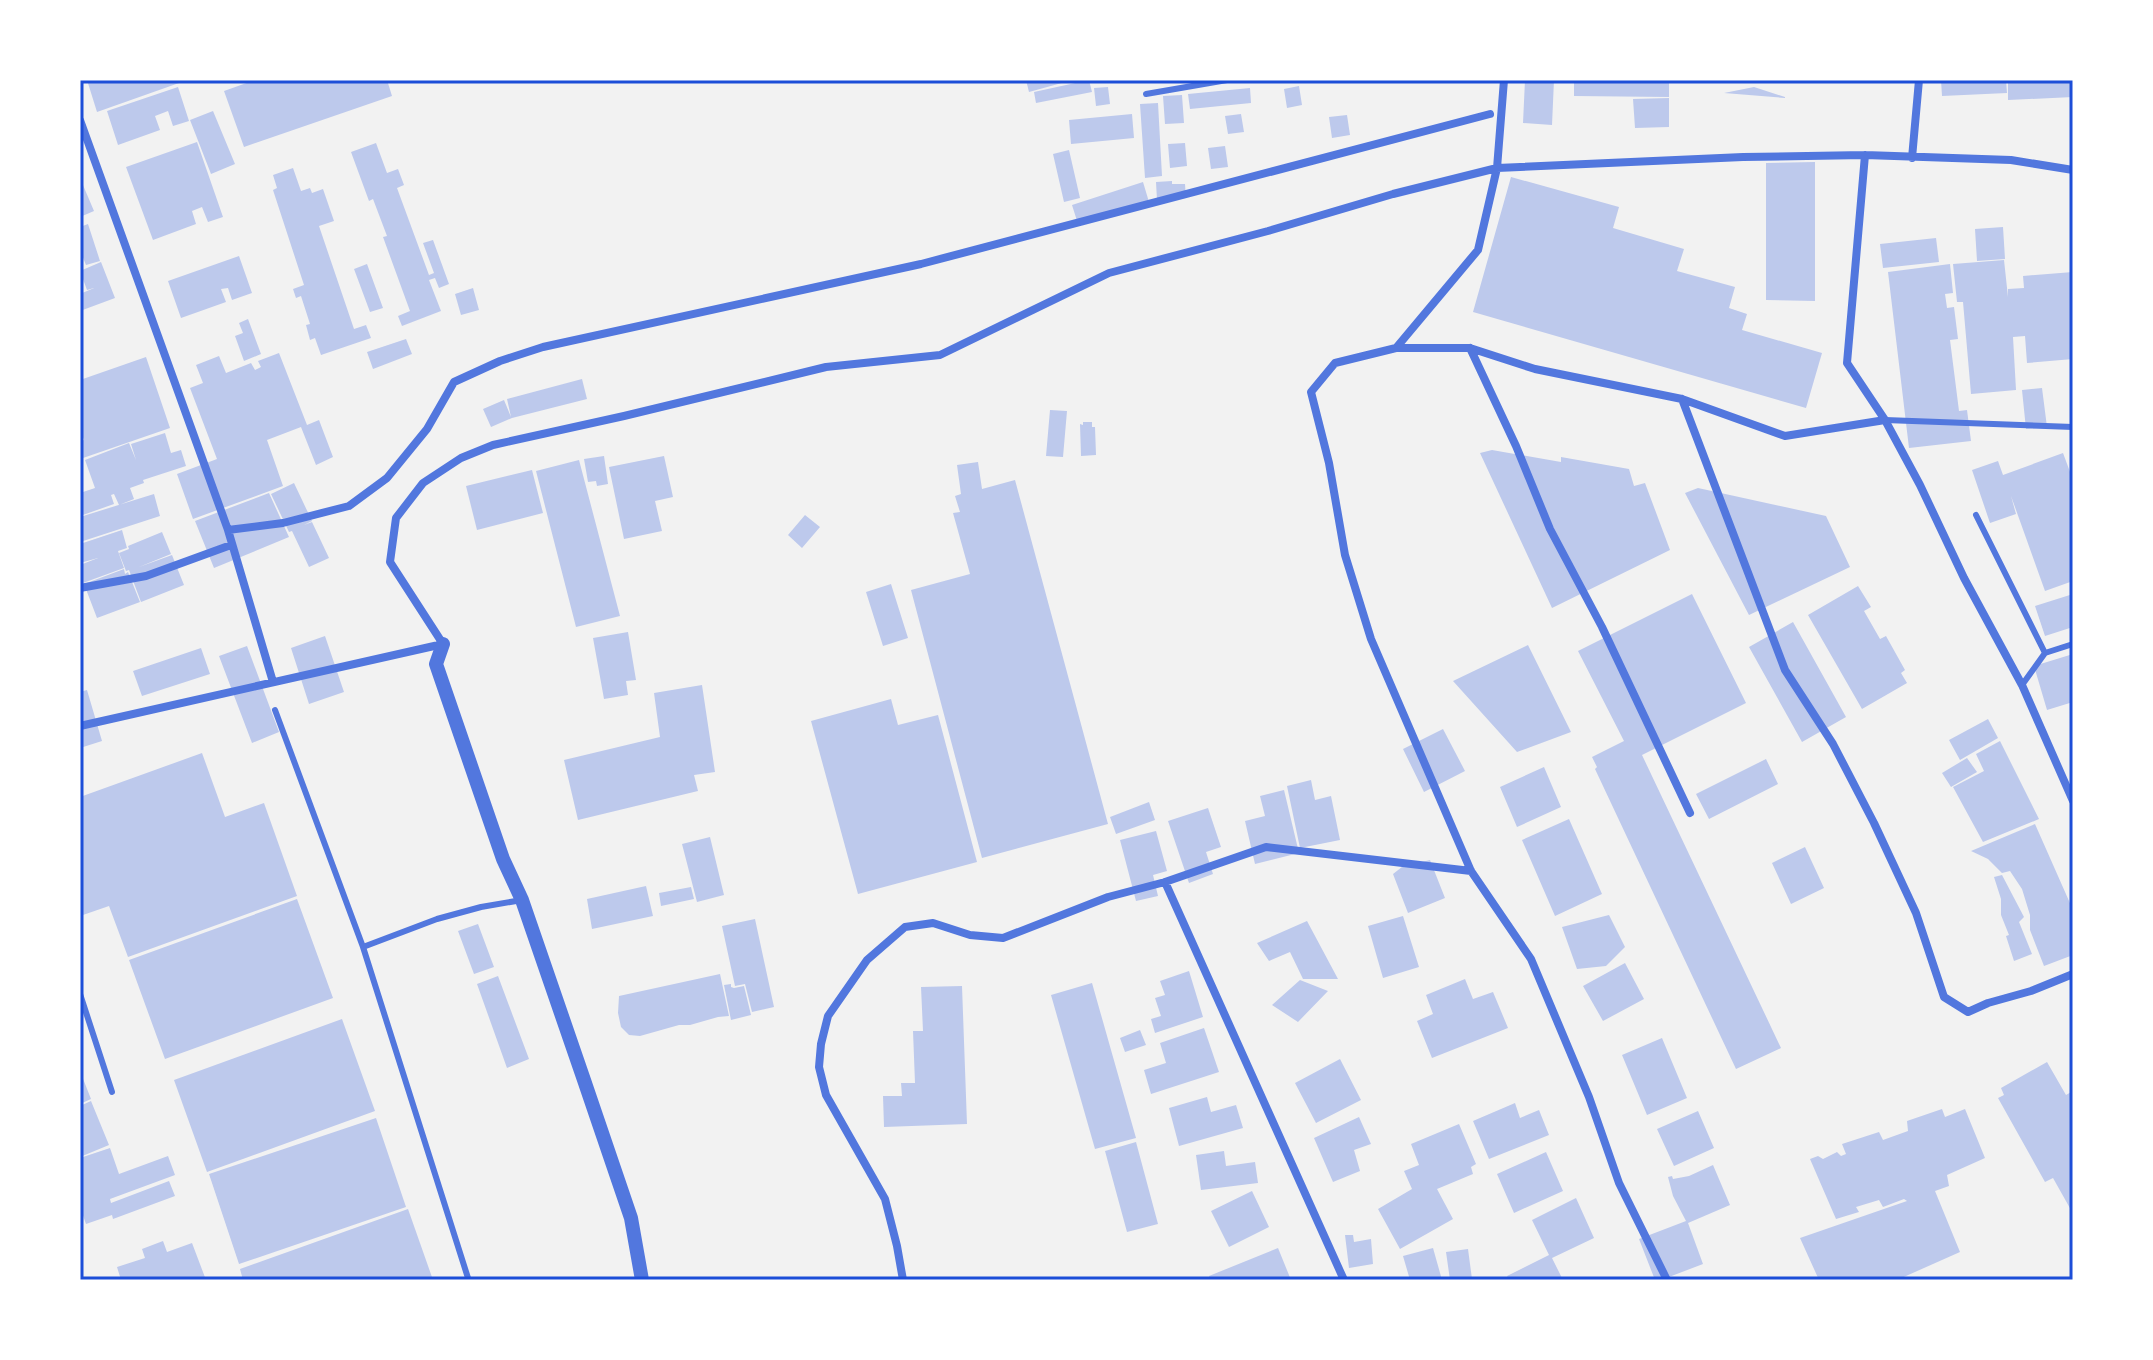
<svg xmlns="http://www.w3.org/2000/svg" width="2153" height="1360" viewBox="0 0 2153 1360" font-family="'Fira Sans',sans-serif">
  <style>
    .building { fill: #bdc9ec }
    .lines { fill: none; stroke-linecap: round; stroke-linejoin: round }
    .service { stroke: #5277de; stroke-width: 6 }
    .minor { stroke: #5277de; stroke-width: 8 }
    .tertiary { stroke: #5277de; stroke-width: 14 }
    .neatline { fill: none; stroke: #1d4ed8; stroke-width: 3 }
  </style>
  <rect width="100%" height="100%" fill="#f2f2f2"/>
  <path class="building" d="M87,80H178L179,83L97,112Z
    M255,80H387L392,96L244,147L224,91Z
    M1026,80H1069V81L1029,92Z
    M1089,80L1092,92L1036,103L1034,92Z
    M1525,80H1554L1552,125L1523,123Z
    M1574,80H1669V97L1574,96Z
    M1941,80H2006L2007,93L1942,96Z
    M2008,80H2073V97L2008,100Z
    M1299,86L1302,105L1287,108L1284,89Z
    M178,87L189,121L173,126L168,111L155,116L160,130L118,145L107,111Z
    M1108,87L1110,104L1096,106L1094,88Z
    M1754,87L1785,97V98L1724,93Z
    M1250,88L1251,103L1190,109L1188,94Z
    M1182,95L1184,123L1165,124L1163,96Z
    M1669,98V127L1635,128L1633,99Z
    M1158,103L1162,176L1145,178L1140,104Z
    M213,111L235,164L211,174L190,120Z
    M1132,114L1134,138L1071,144L1069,120Z
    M1241,114L1244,132L1228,134L1225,116Z
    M1347,115L1350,135L1332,138L1329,117Z
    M197,142L223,217L208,222L202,207L192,211L196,224L153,240L126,167Z
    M376,143L387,173L398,169L404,185L397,188L429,275L434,273L423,243L433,240L449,284L439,288L435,278L429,280L441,311L402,326L398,316L410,311L383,237L387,236L373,199L369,201L351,152Z
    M1185,143L1187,166L1170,168L1168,144Z
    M1225,146L1228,167L1211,169L1208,148Z
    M1069,150L1080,198L1064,202L1053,154Z
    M1815,162V301L1766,300V163Z
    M293,168L301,191L310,188L312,193L323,189L334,221L319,226L354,329L366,325L371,338L321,355L315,338L310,340L306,325L310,324L301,296L296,298L293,289L304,285L273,190L277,188L273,175Z
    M1511,177L1619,207L1613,228L1684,249L1677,271L1735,287L1729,308L1747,314L1742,330L1822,353L1806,408L1473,312Z
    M80,178L94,211L80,217Z
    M1172,181V184H1185L1186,198L1157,200L1156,182Z
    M1143,182L1149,202L1078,224L1072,205Z
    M88,224L100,261L86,265L80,250V227Z
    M2003,227L2005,259L1977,261L1975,229Z
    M1936,238L1939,262L1883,268L1880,244Z
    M239,256L252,293L232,300L228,288L221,289L226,302L181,318L168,281Z
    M2004,260L2008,297V289L2024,288L2023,276L2073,272V359L2027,363L2025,336L2013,337L2016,390L1971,394L1963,302H1957L1953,264Z
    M101,262L115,298L80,311V294L94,288L87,290L80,271Z
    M367,264L383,308L370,312L354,269Z
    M1950,264L1953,293L1945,294L1947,308L1954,307L1958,339L1950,340L1959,411L1967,410L1971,441L1909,448L1888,272Z
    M473,288L479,310L461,315L455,294Z
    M248,319L261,354L244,361L235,336L243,333L239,323Z
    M406,339L412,354L373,369L367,352Z
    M279,353L307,425L319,420L333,457L316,465L301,427L267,440L283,486L193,519L177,474L217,459L190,388L203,383L196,365L219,356L226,373L251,363L255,370L261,367L258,361Z
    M146,357L170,428L83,458L80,451V441L84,440L80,429V380Z
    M582,379L587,399L512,418L491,427L483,409L504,400L511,417L507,399Z
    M2042,388L2047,427L2026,429L2022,390Z
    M1050,410L1067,411L1063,457L1046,456Z
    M1083,422H1092V427H1095L1096,455L1081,456L1080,424L1083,425Z
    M165,433L171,453L181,450L186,466L143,480L144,483L130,488L134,499L119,505L114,494L111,495L114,504L80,516V493L95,488L85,460L129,443L136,460L131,444Z
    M1492,450L1561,462V457L1629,469L1634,486L1645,483L1670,550L1552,608L1480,453Z
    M2063,453L2073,480V581L2045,591L2011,496L2016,514L1990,523L1972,470L1998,461L2003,475Z
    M604,456L608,484L597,486L596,481L588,482L584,459Z
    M664,456L673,497L655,501L662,531L624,539L609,467Z
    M579,460L620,616L576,627L536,471Z
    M978,462L982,489L1015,480L1108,824L982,858L911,590L970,574L953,513L960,512L955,496L961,494L957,465Z
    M532,470L543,513L477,530L466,486Z
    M294,483L312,521L304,525L312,522L329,558L309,567L292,531L289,532L271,494Z
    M1698,488L1826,516L1850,567L1749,615L1685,493Z
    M269,493L289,537L214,568L195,521Z
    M154,494L160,516L80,542V517Z
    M805,515L820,527L802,548L788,535Z
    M122,530L127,548L118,551L124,568L83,583L80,574V565L98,558L80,563V544Z
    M162,532L171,554L139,567L172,555L184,585L141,602L129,570L126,571L119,553L129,549L128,546Z
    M124,569L125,574L128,572L140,602L97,618L84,584Z
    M891,584L908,638L883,646L866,592Z
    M1858,586L1871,607L1864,611L1880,639L1886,636L1905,670L1901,673L1907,683L1862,709L1808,615Z
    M1692,594L1746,703L1642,755L1781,1048L1736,1069L1595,769L1597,767L1592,757L1624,741L1578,651Z
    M2073,594V627L2045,636L2035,606Z
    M1793,622L1846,717L1802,742L1749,647Z
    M628,632L636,680L626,681L628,695L604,699L593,638Z
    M325,636L344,692L309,704L291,648Z
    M1528,645L1571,732L1517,752L1453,681Z
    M247,646L279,732L252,743L219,656Z
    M201,648L210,674L142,696L133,671Z
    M2073,654V702L2047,710L2034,666Z
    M702,685L715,772L694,775L698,791L578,820L564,760L660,737L654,693Z
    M87,690L102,741L80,748V692Z
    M891,699L898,725L938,715L977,862L858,894L811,721Z
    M1988,719L1998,738L1960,760L1949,740Z
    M1443,729L1465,771L1424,792L1403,749Z
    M2000,741L2039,819L1983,842L1953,787L1984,771L1976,754Z
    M202,753L225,817L264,803L297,896L128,957L109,906L80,916V797Z
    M1967,758L1977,772L1951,787L1942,773Z
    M1766,759L1778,784L1709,819L1696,794Z
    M1544,767L1561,807L1517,827L1500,787Z
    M1311,780L1315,800L1331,796L1340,840L1300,848L1287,786Z
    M1284,790L1299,853L1255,864L1245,821L1265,816L1260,796Z
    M1149,802L1155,820L1116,834L1110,817Z
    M1208,808L1221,847L1206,852L1213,874L1189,883L1168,821Z
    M1569,819L1602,894L1555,916L1522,840Z
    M2035,824L2073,910V955L2044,966L2030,930V915L2022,889L2010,871L2002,873L1988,859L1971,851Z
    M1156,831L1167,871L1153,875L1158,896L1136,901L1120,840Z
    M710,837L724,895L697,902L682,844Z
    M1805,847L1824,888L1791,904L1772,863Z
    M1430,860L1445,898L1408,913L1393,874L1402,867Z
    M2002,875L2024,917L2019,922L2032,954L2014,961L2006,936L2009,935L2001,915V899L1994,877Z
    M646,886L653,916L592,929L587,899Z
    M691,887L694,899L661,906L659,893Z
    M297,899L333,998L165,1059L129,960Z
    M1609,915L1625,947L1606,966L1577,969L1562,927Z
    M1403,916L1419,967L1383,978L1368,926Z
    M755,919L774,1007L752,1012L745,984L735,986L722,926Z
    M1307,921L1338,979H1303L1290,952L1269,961L1257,943Z
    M478,924L494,967L474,974L458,931Z
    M1625,963L1644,999L1603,1021L1583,986Z
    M1189,971L1203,1017L1155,1033L1151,1019L1161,1016L1155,998L1165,995L1160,981Z
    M720,974L729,1016L718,1017L690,1025H679L640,1036L629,1035L621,1027L618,1013L619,996Z
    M498,976L529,1059L507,1068L477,984Z
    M1465,979L1473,999L1493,992L1508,1028L1432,1058L1417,1021L1433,1014L1426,995Z
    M1300,980L1328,991L1298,1022L1272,1005Z
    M1092,983L1136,1138L1095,1149L1051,995Z
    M731,984V987L734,988L744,986L751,1015L731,1020L724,985Z
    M962,986L967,1124L884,1127L883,1096H902L901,1083H915L913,1031H923L921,987Z
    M342,1019L375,1111L207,1172L174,1080Z
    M1204,1028L1219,1072L1151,1094L1144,1070L1166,1063L1160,1043Z
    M1140,1030L1146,1045L1125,1052L1120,1038Z
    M1662,1038L1687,1098L1647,1115L1622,1055Z
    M1340,1059L1361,1100L1316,1123L1295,1083Z
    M2047,1062L2066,1095L2073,1091V1209L2071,1210L2053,1178L2045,1182L1998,1098L2004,1095L2001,1088Z
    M80,1071L91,1099L80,1104Z
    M1207,1097L1211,1112L1236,1105L1243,1128L1179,1146L1169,1108Z
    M91,1101L109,1145L80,1157V1106Z
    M1515,1103L1520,1118L1539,1110L1549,1135L1489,1159L1473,1121Z
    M1942,1109L1945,1117L1965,1109L1985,1158L1947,1175L1949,1186L1935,1191L1960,1252L1897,1280H1819L1800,1238L1907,1201L1904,1199L1883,1207L1879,1200L1856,1207L1859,1212L1836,1219L1810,1159L1818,1156L1823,1159L1837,1152L1841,1156L1846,1154L1842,1144L1879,1132L1883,1140L1908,1131L1907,1121Z
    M1698,1111L1714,1148L1674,1166L1657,1129Z
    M1359,1117L1371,1144L1354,1150L1360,1171L1333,1182L1314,1138Z
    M376,1118L406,1207L239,1264L209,1174Z
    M1459,1124L1476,1164L1471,1167L1473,1174L1437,1189L1453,1219L1400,1249L1378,1209L1412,1189L1404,1171L1419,1165L1411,1144Z
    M1136,1142L1158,1224L1127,1232L1105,1151Z
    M110,1148L119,1174L168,1156L175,1175L110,1199L111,1203L169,1181L175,1196L113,1219L112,1215L86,1224L80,1207V1158Z
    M1224,1151L1226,1166L1255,1162L1258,1183L1201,1190L1196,1155Z
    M1546,1152L1563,1191L1514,1213L1497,1174Z
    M1713,1165L1730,1205L1688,1223L1703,1264L1661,1280H1655L1639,1239L1686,1221L1673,1196L1668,1177L1672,1176L1673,1179L1689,1176Z
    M1252,1191L1269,1227L1229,1247L1211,1211Z
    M1576,1198L1594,1238L1552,1258L1563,1280H1509L1507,1276L1549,1255L1532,1220Z
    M408,1209L433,1280H243L240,1269Z
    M1345,1235H1353L1354,1242L1371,1239L1373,1264L1349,1268Z
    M163,1241L167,1252L192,1243L206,1280H121L117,1267L145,1258L142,1249Z
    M1278,1248L1291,1280H1210L1209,1276Z
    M1433,1248L1442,1280H1410L1403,1256Z
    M1468,1249L1472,1279L1450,1280L1446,1252Z"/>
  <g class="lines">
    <path class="service" d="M1146,94L1227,80
      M1885,420L2073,427
      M1976,515L2045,653
      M2022,685L2045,653L2073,644
      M275,710L363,947L468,1278
      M363,947L437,919L481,907L522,900
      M80,994L112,1092"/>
    <path class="minor" d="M80,120L228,530L273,682
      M1865,155L1847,363L1885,420L1920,485L1964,578L2022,685L2073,801
      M1912,158L1919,80
      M1396,348L1478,250L1497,168L1504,80
      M1470,348L1516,446L1550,529L1602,627L1690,813
      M1682,399L1785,670L1833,744L1874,823L1916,913L1944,997L1968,1012L1988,1003L2031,991L2073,974
      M228,530L283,523L349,506L387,478L427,429L454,382L500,361L543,347L921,264L1490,114
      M80,588L146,576L231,545
      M80,726L443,644L390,562L396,518L423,483L461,458L493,445L624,416L826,367L940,355L1109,273L1268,231L1393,194L1497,168L1743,157L1865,155L2011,160L2073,170
      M1165,882L1344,1280
      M903,1280L897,1246L885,1199L826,1095L819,1067L821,1044L828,1016L867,960L905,927L933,923L970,935L1003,938L1108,897L1165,882L1266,847L1471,871
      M1667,1280L1619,1183L1589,1097L1531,959L1471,871L1371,639L1345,555L1329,463L1311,392L1335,363L1396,348H1470L1535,369L1682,399L1785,436L1885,420"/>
    <path class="tertiary" d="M443,644L436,664L503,859L522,900L584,1080L631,1218L642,1280"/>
  </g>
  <rect width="2153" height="1360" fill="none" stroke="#ffffff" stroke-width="164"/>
  <rect x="82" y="82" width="1989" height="1196" class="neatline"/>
</svg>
